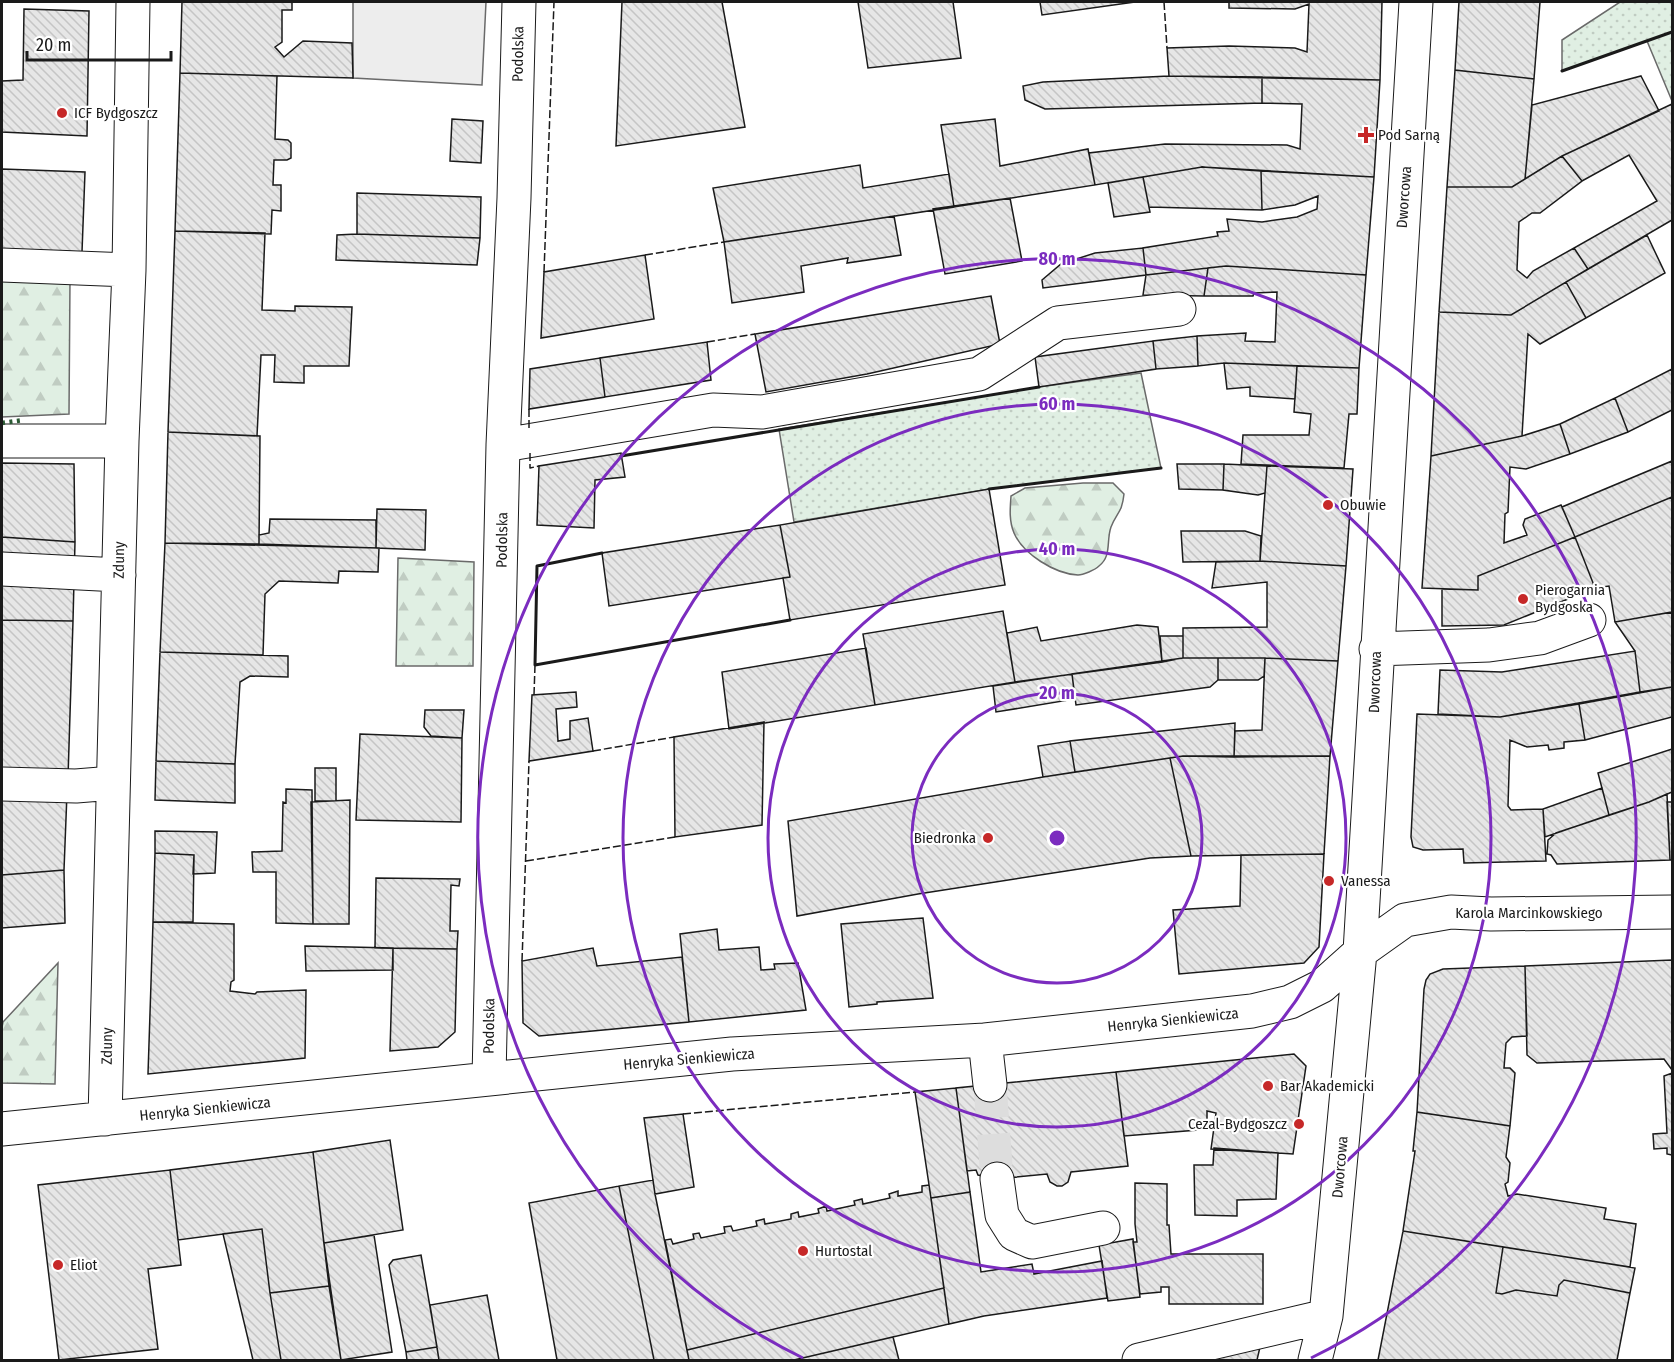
<svg xmlns="http://www.w3.org/2000/svg" width="1674" height="1362" viewBox="0 0 1674 1362" font-family="'Fira Sans Condensed',sans-serif">
  <style>
    .grass { fill: url(#grass-dots); stroke: #6a6a6a; stroke-width: 1.5 }
    .forest { fill: url(#forest-firs); stroke: #6a6a6a; stroke-width: 1.5 }
    .parking { fill: #ededed; stroke: #6a6a6a; stroke-width: 1.5 }
    .building { fill: url(#building-back-hatch); stroke: #1a1a1a; stroke-width: 1.5 }
    .lines { fill: none; stroke-linecap: round; stroke-linejoin: round }
    .minor-tunnel { stroke: #ddd; stroke-width: 33; stroke-dasharray: 33 16; stroke-linecap: butt }
    .minor-casing { stroke: #1a1a1a; stroke-width: 35 }
    .minor { stroke: #fff; stroke-width: 33 }
    .hedge { stroke: #2b5a34; stroke-width: 4.5; stroke-dasharray: 3 4.5; stroke-linecap: butt }
    .fence { stroke: #1a1a1a; stroke-width: 1.5; stroke-dasharray: 8 3; stroke-linecap: butt }
    .wall { stroke: #1a1a1a; stroke-width: 3 }
    .ring { fill: none; stroke: #7b2cbf; stroke-width: 3 }
    .poi-dot { fill: #c62828; stroke: #fff; stroke-width: 2 }
    .labels { text-anchor: middle; stroke-width: 4.5; stroke-linejoin: round; paint-order: stroke }
    .street-label { font-size: 15px; fill: #1a1a1a; stroke: #fff }
    .poi-label { font-size: 15px; fill: #1a1a1a; stroke: #fff; text-anchor: start }
    .centre { fill: #7b2cbf; stroke: #fff; stroke-width: 3 }
    .ring-label { font-size: 18px; text-anchor: middle; font-weight: bold; fill: #7b2cbf; stroke: #fff; stroke-width: 4.5; stroke-linejoin: round; paint-order: stroke }
  </style>
  <defs>
    <pattern id="grass-dots" width="8" height="8" patternUnits="userSpaceOnUse" patternTransform="scale(1.5)"><rect width="8" height="8" fill="#e0efe3"/><path d="M2 2h.1M6 6h.1" fill="none" stroke="#c0ccc2" stroke-width="1.8" stroke-linecap="round"/></pattern>
    <pattern id="forest-firs" width="22" height="20" patternUnits="userSpaceOnUse" patternTransform="scale(1.5)"><rect width="22" height="20" fill="#e0efe3"/><path d="M5 1l3.5 6h-7zM16 11l3.5 6h-7z" fill="#c0ccc2"/></pattern>
    <pattern id="building-back-hatch" width="6" height="6" patternUnits="userSpaceOnUse" patternTransform="scale(1.5)"><rect width="6" height="6" fill="#e6e6e6"/><path d="M-1 5l2 2M0 0l6 6M5-1l2 2" fill="none" stroke="#c5c5c5"/></pattern>
  </defs>
  <rect width="100%" height="100%" fill="#fff"/>
  <path class="grass" d="M1620,2H1672V101L1647,41L1562,71V40Z
    M1141,373L1161,468L989,489L794,522L779,429L1039,387Z"/>
  <path class="forest" d="M2,280H70L69,414L2,417Z
    M1083,483H1113L1124,494C1122,513 1117,512 1111,527C1106,541 1112,556 1099,566C1095,570 1083,575 1078,575C1055,574 1023,554 1014,533C1009,521 1010,509 1011,496L1025,488Z
    M398,558L474,562L473,666H396Z
    M58,963L55,1084L2,1083V1027L3,1022Z"/>
  <path class="parking" d="M353,2H486L482,85L353,78Z"/>
  <path class="building" d="M182,2H292V10H282V42L275,47L284,57L303,41L352,43L353,78L180,73Z
    M622,2H722L745,127L616,146Z
    M858,2H953L961,58L868,68Z
    M1040,2H1135L1042,15Z
    M1229,2H1382L1380,80L1169,76L1167,48L1229,46L1295,48L1307,52L1309,4L1295,9L1229,8Z
    M1459,2H1540L1534,79L1455,70Z
    M24,9L89,11L87,136L2,132V81L23,80Z
    M1455,70L1534,79L1525,179L1512,187H1447Z
    M180,73L277,76L275,139L288,140L291,143V158L287,160H274L273,185H281V211L272,210L271,234L175,231Z
    M1169,76L1262,77V103L1045,109L1025,100L1023,86L1043,82Z
    M1641,76L1659,111L1562,156L1525,179L1532,105Z
    M1262,77L1380,80L1374,177L1202,167L1095,185L1089,153L1165,144L1287,145L1300,149L1302,104L1262,103Z
    M1672,104V220L1588,269L1574,248L1657,201L1629,155L1582,181L1562,156Z
    M452,119L483,121L481,163L450,161Z
    M995,119L1000,166L1088,149L1095,185L954,207L941,125Z
    M1562,156L1582,181L1540,213H1532L1519,222L1517,270L1527,278L1533,271L1574,248L1588,269L1511,315L1439,312L1447,187H1512Z
    M860,165L863,188L949,174L954,207L724,242L713,188Z
    M1202,167L1261,171L1262,210L1149,207L1143,177Z
    M2,169L85,172L82,252L2,249Z
    M1261,171L1374,177L1366,275L1226,266L1146,275L1143,248L1218,236L1217,232L1229,231L1227,219L1262,222L1297,217L1317,209L1318,196L1295,205L1262,210Z
    M1143,177L1150,212L1114,217L1108,183Z
    M357,193L481,197L480,238L357,234Z
    M1010,198L1022,261L945,274L933,209Z
    M894,216L901,255L847,263L848,258L801,266L804,292L732,303L724,242Z
    M175,231L265,233L262,310L295,311V306L352,307L349,366H304V383L274,382L275,355H261L257,436L168,432Z
    M357,234L480,238L477,265L336,260L337,235Z
    M1647,235L1665,273L1586,318L1566,282Z
    M1143,248L1146,275L1043,288L1042,280L1061,264L1095,253Z
    M645,255L654,319L541,338L544,272Z
    M1226,266L1366,275L1359,368L1224,363L1198,366L1197,336L1246,333L1245,341L1275,342L1277,292L1254,293L1253,296H1204L1208,268Z
    M1208,268L1204,296L1143,295L1146,275Z
    M1566,282L1586,318L1540,344L1528,334L1522,436L1431,456L1439,312L1511,315Z
    M991,296L1000,344L867,374L766,392L755,334Z
    M1197,336L1198,366L1156,369L1153,341Z
    M1153,341L1156,369L1039,387L1035,357Z
    M707,342L711,380L605,397L600,358Z
    M600,358L605,397L529,409L530,369Z
    M1224,363L1297,366L1295,399L1250,396V387L1227,389Z
    M1297,366L1359,368L1357,414H1349L1344,468L1241,464L1243,435H1309L1311,414L1294,412Z
    M1672,369V410L1628,432L1615,398Z
    M1615,398L1628,432L1570,454L1560,424Z
    M1560,424L1570,454L1526,469L1510,467L1508,512L1505,514L1504,543L1527,535L1523,525L1525,519L1561,505L1575,537L1478,576V590L1422,588L1431,456L1522,436Z
    M168,432L260,436L259,544L165,543Z
    M621,453L625,477L595,480L594,528L537,525L539,466Z
    M1672,461V497L1575,537L1562,507Z
    M2,463L74,464L75,542L2,537Z
    M1177,464H1224L1223,490L1179,489Z
    M1224,464L1267,466L1265,493L1258,495L1223,490Z
    M1267,466L1353,469L1346,566L1260,561Z
    M989,489L1005,585L790,620L783,578L790,577L780,525Z
    M1672,497V612L1615,622L1609,586L1595,588L1575,537Z
    M377,509L426,510L425,550L376,548Z
    M270,519L376,520V548L259,544V535L269,533Z
    M780,525L790,577L609,606L602,553Z
    M1181,531H1245L1261,536L1260,561L1183,562Z
    M2,537L75,542L73,621L2,620Z
    M1575,537L1595,588L1504,625L1442,626V589L1478,590V576Z
    M165,543L379,548L378,572L339,571L338,583L279,581L265,594L263,655L160,652Z
    M1260,561L1346,566L1338,661L1265,658H1183V628L1267,627V582L1212,588L1216,562Z
    M1003,611L1015,682L875,705L863,634Z
    M1672,612V687L1640,692L1635,651L1615,622Z
    M2,620L73,621L68,777L2,770Z
    M1137,625L1158,627L1162,662L1015,682L1007,633L1037,627L1041,641Z
    M1160,636H1183V658L1162,662Z
    M866,648L875,705L729,729L722,672Z
    M1635,651L1640,692L1500,717L1438,714L1440,670L1502,672Z
    M160,652L288,656V677L250,676L240,682L235,764L156,761Z
    M1183,658H1218V680L1210,687L1076,705L1072,674Z
    M1218,658H1265L1264,676L1258,680H1218Z
    M1265,658L1338,661L1330,756L1234,757L1235,731L1262,730Z
    M1072,674L1075,699L996,712L993,686Z
    M1672,687V717L1585,740L1579,704Z
    M576,692L577,707L556,709L558,741L570,739V721L588,718L593,751L529,761L532,695Z
    M1579,704L1585,740L1564,742V748L1549,750L1548,745L1527,747L1510,740L1508,806L1511,810L1543,809L1546,861L1464,863L1463,849L1423,850L1413,847L1411,837L1417,714L1500,717Z
    M425,710H464L462,738L431,736L424,727Z
    M764,722L762,825L675,837L674,737Z
    M1235,723L1234,757L1183,756L1075,772L1070,741Z
    M360,734L462,738L461,822L356,820Z
    M1070,741L1075,772L1043,777L1038,746Z
    M1672,749V792L1649,802L1609,815L1598,773Z
    M1183,756H1330L1324,854L1191,856L1170,758Z
    M1170,758L1191,856L1150,858L918,894L797,916L788,821L1043,777Z
    M156,761L235,764V803L155,800Z
    M315,768H336V801H315Z
    M1602,788L1609,815L1545,837L1543,809Z
    M286,789L312,790L313,924L276,923V872H253L252,852L282,851L283,802L286,803Z
    M67,793L64,870L2,875V797Z
    M1667,794L1670,860L1557,864L1551,855L1547,854L1548,840L1556,833L1649,802Z
    M350,800L349,924H313L311,802Z
    M1667,802H1672V860H1670Z
    M155,831L217,832L215,873L193,874L194,855L155,853Z
    M155,853L194,855L193,922H153Z
    M1324,854L1319,947L1304,963L1179,974L1173,910L1240,906L1241,855Z
    M64,870L65,923L2,928V875Z
    M376,878L460,879L459,886L451,885L450,931H458L457,949L375,948Z
    M923,918L933,998L877,1002V1004L849,1007L841,924Z
    M153,922L234,924V980L231,982L230,991L255,994L257,992L306,990L305,1058L148,1074Z
    M717,929L719,950L759,947L761,970L775,969L774,964L798,963L806,1010L689,1022L680,934Z
    M305,946L393,948V970L306,971Z
    M393,948L457,949L455,1032L438,1047L390,1051Z
    M593,948L597,966L682,957L689,1022L539,1036L523,1023L522,961Z
    M1672,960V1070L1664,1059L1537,1063L1527,1055L1525,966Z
    M1525,966L1527,1036L1512,1037L1506,1043L1504,1068H1510L1515,1073L1510,1126L1417,1112L1424,989L1426,980L1430,974L1443,969Z
    M1294,1054L1306,1066L1293,1154L1211,1149L1216,1113L1207,1111V1120L1198,1127V1130L1124,1136L1116,1072Z
    M1116,1072L1128,1166L1071,1172L1068,1182L1062,1186H1057L1050,1182L1047,1174L997,1179L978,1175L976,1170L967,1171L956,1088Z
    M1672,1073V1155L1667,1154V1148L1654,1149L1653,1134L1667,1133L1664,1076Z
    M956,1088L970,1192L931,1198L915,1092Z
    M1417,1112L1510,1126L1506,1157L1510,1163L1508,1182L1505,1184L1508,1196L1517,1194L1606,1208L1604,1219L1636,1224L1630,1267L1403,1231L1415,1151H1413Z
    M683,1114L694,1187L655,1194L644,1118Z
    M390,1140L403,1230L324,1243L313,1152Z
    M1214,1148L1278,1153L1276,1199L1237,1200V1216L1195,1215L1194,1165H1213Z
    M313,1152L329,1286L270,1293L262,1229L178,1240L170,1170Z
    M170,1170L181,1265L148,1269L158,1349L59,1360L38,1185Z
    M653,1180L655,1194L689,1360H654L619,1186Z
    M1135,1183L1167,1184V1225H1169L1171,1254H1263V1304H1169V1287H1161V1292L1140,1294L1133,1242H1137L1135,1224Z
    M929,1185L944,1288L687,1350L665,1240L671,1239L673,1244L694,1239L693,1234L699,1233L701,1238L725,1233L724,1227L731,1226L733,1231L757,1226L756,1221L764,1219L765,1224L791,1219V1214L798,1212L799,1217L819,1213L818,1209L826,1206L827,1211L855,1205L854,1201L862,1199L863,1204L890,1198L889,1194L898,1191V1196L922,1192V1186Z
    M619,1186L654,1360H557L529,1203Z
    M970,1192L981,1272L1032,1264L1034,1274L1102,1261L1107,1298L984,1316L949,1324L931,1198Z
    M262,1229L270,1293L281,1360H253L223,1234Z
    M1403,1231L1503,1247L1496,1293L1502,1294L1516,1290L1557,1296L1559,1285L1564,1280L1630,1293L1617,1360H1378Z
    M374,1235L392,1352L341,1360L324,1243Z
    M1133,1239L1140,1297L1108,1301L1099,1245Z
    M1503,1247L1635,1268L1630,1293L1564,1280L1559,1285L1557,1296L1516,1290L1502,1294L1496,1293Z
    M421,1255L437,1347L406,1352L389,1265L393,1260Z
    M329,1286L341,1360H281L270,1293Z
    M944,1288L949,1324L794,1360H689L687,1350Z
    M487,1295L499,1360H439L430,1305Z
    M893,1337L899,1360H794Z
    M437,1347L439,1360H407L406,1352Z
    M1260,1347L1257,1360H1192Z"/>
  <g class="lines">
    <path class="minor-tunnel" d="M990,1085L997,1179"/>
    <defs>
      <path id="minor" d="M2,265L129,270
        M2,441H122
        M503,445L713,410L762,412L979,374L1058,323L1179,309
        M2,569L119,575
        M1376,649L1489,645L1540,638L1589,620
        M2,784L76,786L113,783
        M985,1040L990,1085
        M489,1078L503,445L514,198L519,2
        M105,1119L122,441L129,270L133,2
        M2,1129L732,1054L985,1040L1252,1011L1290,1002L1322,986L1360,952L1405,920L1451,912L1491,914L1672,912
        M997,1179L1002,1215L1014,1234L1032,1242L1103,1228
        M1139,1360L1326,1316
        M1315,1360L1326,1316L1360,952L1416,2"/>
    </defs>
    <use href="#minor" class="minor-casing"/>
    <use href="#minor" class="minor"/>
    <path class="hedge" d="M2,423L24,420"/>
    <path class="fence" d="M1164,2L1167,48
      M645,255L724,242
      M544,272L554,2
      M707,342L755,334
      M529,409V429
      M530,453V468L539,466
      M534,695L535,665
      M593,751L674,737
      M526,861L675,837
      M522,961L529,761
      M683,1114L915,1092"/>
    <path class="wall" d="M1562,71L1672,32
      M621,456L1039,387
      M989,489L1161,468
      M602,553L537,566L535,665L790,620"/>
  </g>
  <g class="ring">
    <circle cx="1057" cy="838" r="145"/>
    <circle cx="1057" cy="838" r="289"/>
    <circle cx="1057" cy="838" r="434"/>
    <path d="M803 1358A579 579 0 1 1 1311 1358"/>
  </g>
  <g class="poi-dot">
    <circle cx="62" cy="113" r="6"/>
    <path d="M1363 126h6v6h6v6h-6v6h-6v-6h-6v-6h6z"/>
    <circle cx="1328" cy="505" r="6"/>
    <circle cx="1523" cy="599" r="6"/>
    <circle cx="988" cy="838" r="6"/>
    <circle cx="1329" cy="881" r="6"/>
    <circle cx="1268" cy="1086" r="6"/>
    <circle cx="1299" cy="1124" r="6"/>
    <circle cx="803" cy="1251" r="6"/>
    <circle cx="58" cy="1265" r="6"/>
  </g>
  <g class="labels">
    <g class="street-label">
      <text transform="translate(518 54) rotate(-89)" y="5">Podolska</text>
      <text transform="translate(1404 197) rotate(-86)" y="5">Dworcowa</text>
      <text transform="translate(502 540) rotate(-89)" y="5">Podolska</text>
      <text transform="translate(119 560) rotate(-89)" y="5">Zduny</text>
      <text transform="translate(1375 682) rotate(-88)" y="5">Dworcowa</text>
      <text x="1529" y="918">Karola Marcinkowskiego</text>
      <text transform="translate(1173 1020) rotate(-6)" y="5">Henryka Sienkiewicza</text>
      <text transform="translate(489 1026) rotate(-89)" y="5">Podolska</text>
      <text transform="translate(107 1046) rotate(-89)" y="5">Zduny</text>
      <text transform="translate(689 1059) rotate(-5)" y="5">Henryka Sienkiewicza</text>
      <text transform="translate(205 1109) rotate(-6)" y="5">Henryka Sienkiewicza</text>
      <text transform="translate(1340 1167) rotate(-85)" y="5">Dworcowa</text>
    </g>
    <g class="poi-label">
      <text x="74" y="118">ICF Bydgoszcz</text>
      <text x="1378" y="140">Pod Sarną</text>
      <text x="1340" y="510">Obuwie</text>
      <text x="1535" y="595">Pierogarnia<tspan x="1535" dy="17">Bydgoska</tspan></text>
      <text x="976" y="843" text-anchor="end">Biedronka</text>
      <text x="1341" y="886">Vanessa</text>
      <text x="1280" y="1091">Bar Akademicki</text>
      <text x="1287" y="1129" text-anchor="end">Cezal-Bydgoszcz</text>
      <text x="815" y="1256">Hurtostal</text>
      <text x="70" y="1270">Eliot</text>
    </g>
  </g>
  <circle cx="1057" cy="838" r="9" class="centre"/>
  <g class="ring-label">
    <text x="1057" y="265">80 m</text>
    <text x="1057" y="410">60 m</text>
    <text x="1057" y="555">40 m</text>
    <text x="1057" y="699">20 m</text>
  </g>
  <rect width="1674" height="1362" fill="none" stroke="#1a1a1a" stroke-width="6"/>
  <path d="M27 51v9h144v-9" fill="none" stroke="#1a1a1a" stroke-width="3"/>
  <text x="36" y="51" font-size="18" fill="#1a1a1a" stroke="#ffffff" stroke-width="4.5" paint-order="stroke">20 m</text>
</svg>
